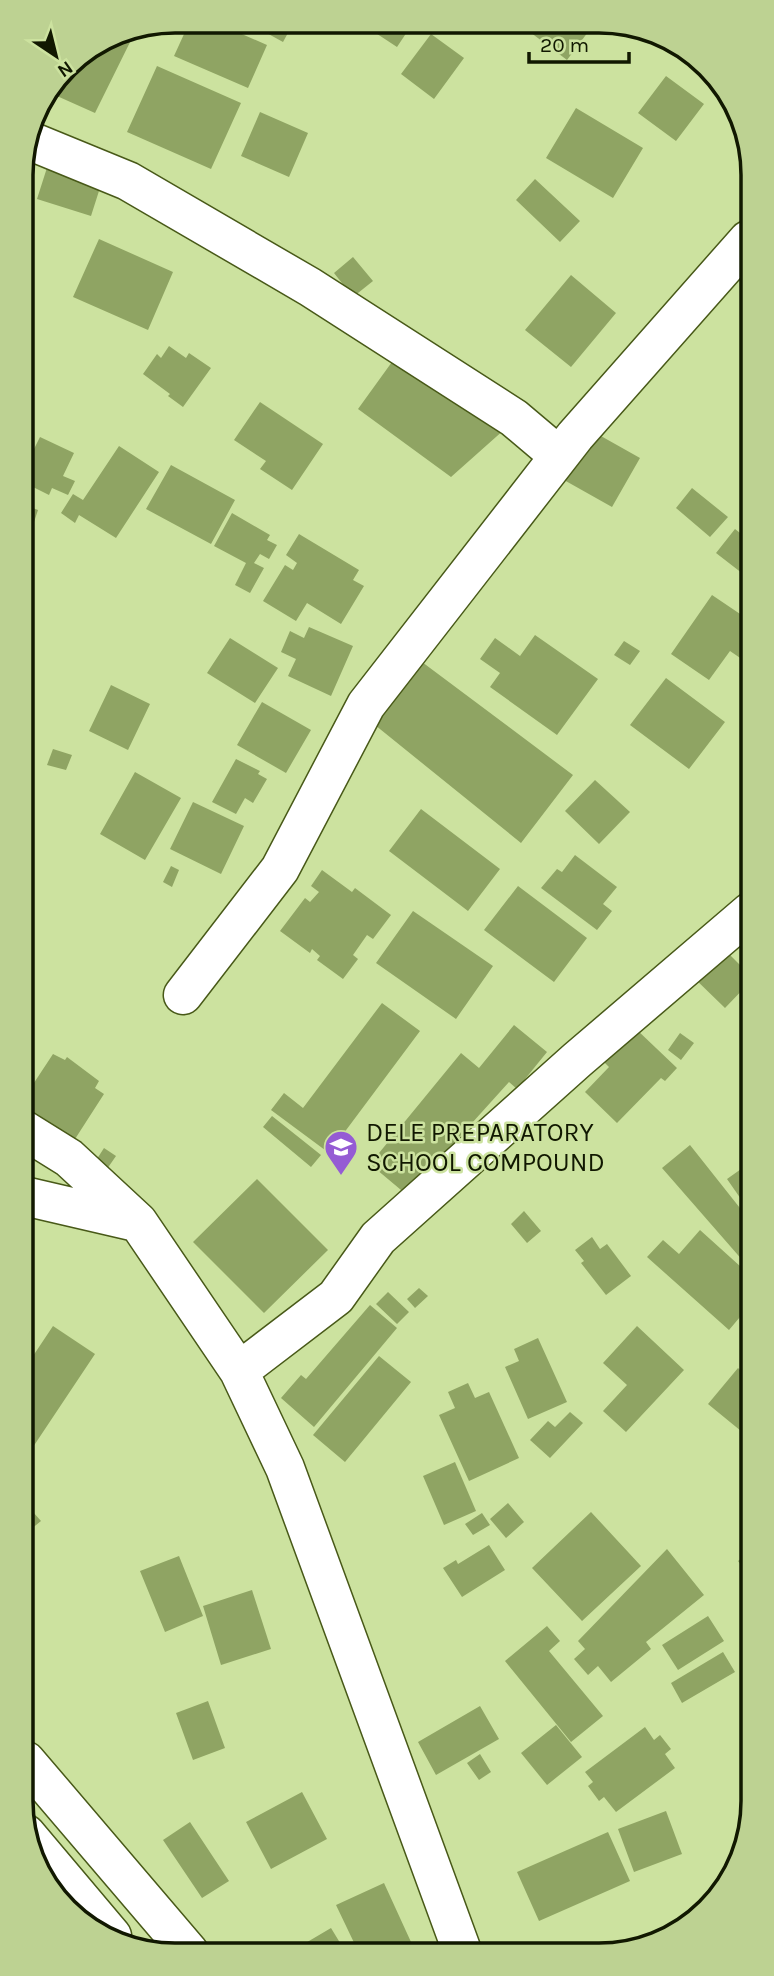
<svg xmlns="http://www.w3.org/2000/svg" width="774" height="1976" viewBox="0 0 774 1976" font-family="Karla,sans-serif">
  <style>
    .building { fill: #8fa463 }
    .lines { fill: none; stroke-linecap: round; stroke-linejoin: round }
    .minor-casing { stroke: #485918; stroke-width: 41 }
    .highway-casing { stroke: #485918; stroke-width: 41 }
    .minor { stroke: #fff; stroke-width: 38 }
    .highway { stroke: #fff; stroke-width: 38 }
    .labels { text-anchor: middle; stroke-width: 5; stroke-linejoin: round; paint-order: stroke }
    .poi-label { font-size: 26px; fill: #111801; stroke: #cce29f; text-anchor: start }
    .rim { fill: none; stroke: #111801; stroke-width: 3.5 }
  </style>
  <rect width="100%" height="100%" fill="#cce29f"/>
  <path class="building" d="M190,21H212L267,45L248,88L174,56Z
    M245,21L294,22L283,42Z
    M359,22L413,23L397,47Z
    M518,23L594,24L567,60Z
    M137,28L95,113L48,92L73,59L116,33Z
    M431,34L464,58L434,99L401,74Z
    M157,66L241,103L211,169L127,132Z
    M666,76L704,104L676,141L638,113Z
    M576,108L643,148L613,198L546,158Z
    M260,112L308,133L289,177L241,156Z
    M52,152L106,169L91,216L37,199Z
    M535,179L580,221L560,242L516,200Z
    M99,239L173,272L148,330L73,297Z
    M353,257L373,281L353,297L334,273Z
    M571,275L616,313L571,367L525,330Z
    M410,337L523,413L451,477L358,409Z
    M169,346L186,358L189,353L211,368L183,407L168,396L170,394L143,374L157,354L161,358Z
    M260,402L323,444L292,490L260,469L266,461L234,440Z
    M592,431L640,458L612,507L564,480Z
    M40,437L74,453L63,476L75,481L68,495L52,488L49,495L25,483L29,476L22,473Z
    M119,446L159,472L116,538L79,515L75,523L61,513L73,494L83,500Z
    M171,465L235,500L211,544L146,509Z
    M692,488L728,517L710,537L676,508Z
    M22,504L38,510L32,528L22,525Z
    M232,513L270,535L267,540L277,545L269,559L260,554L254,563L264,568L250,593L235,585L246,563L214,546Z
    M735,529L749,540L747,577L716,553Z
    M299,534L359,570L353,580L364,586L341,624L307,603L296,621L263,601L285,565L293,570L297,563L286,555Z
    M712,595L749,620V664L730,651L709,680L671,654Z
    M309,627L353,646L331,696L288,676L296,659L281,652L290,631L304,638Z
    M535,635L598,679L557,735L490,687L500,673L480,659L495,638L520,656Z
    M230,638L278,668L255,703L207,673Z
    M624,641L640,651L630,665L614,655Z
    M422,662L573,775L521,843L375,725Z
    M666,678L725,722L689,769L630,725Z
    M111,685L150,704L128,750L89,731Z
    M262,702L311,730L286,773L237,745Z
    M53,749L72,755L66,770L47,765Z
    M236,759L260,771L258,774L267,779L253,803L245,798L236,814L212,802Z
    M135,772L181,798L145,860L100,834Z
    M595,780L630,812L599,844L565,811Z
    M193,802L244,826L221,874L170,849Z
    M421,809L500,869L468,911L389,851Z
    M575,855L617,887L603,904L612,911L597,930L541,888L557,869L562,872Z
    M171,866L179,870L172,887L163,882Z
    M322,870L352,892L355,888L391,915L373,939L367,935L353,955L358,959L343,979L317,960L320,956L312,949L310,953L280,931L305,898L310,902L319,892L311,886Z
    M518,886L587,938L554,982L484,930Z
    M413,911L493,966L456,1019L376,963Z
    M719,944L750,975V982L725,1008L690,974Z
    M382,1003L420,1031L329,1153L271,1110L284,1093L303,1108Z
    M514,1025L547,1052L517,1089L509,1082L407,1195L370,1164L461,1053L479,1068Z
    M635,1028L677,1068L665,1081L661,1078L617,1123L585,1092L609,1067L603,1061Z
    M680,1033L694,1043L681,1060L668,1050Z
    M53,1054L65,1060L67,1057L99,1081L95,1088L104,1094L57,1167L24,1141V1098Z
    M272,1116L321,1155L311,1167L263,1127Z
    M690,1145L751,1222V1270L662,1168Z
    M104,1148L116,1156L107,1169L95,1162Z
    M751,1162V1196L743,1202L727,1179Z
    M257,1179L328,1250L264,1313L193,1242Z
    M524,1211L541,1231L527,1243L511,1224Z
    M700,1230L751,1276V1304L729,1330L647,1257L663,1240L679,1254Z
    M592,1237L600,1249L607,1244L631,1276L606,1295L581,1263L584,1261L575,1250Z
    M419,1288L428,1296L415,1308L407,1299Z
    M388,1292L409,1312L397,1324L376,1304Z
    M370,1305L397,1328L314,1427L281,1398L301,1375L306,1379Z
    M53,1326L95,1354L25,1459V1368Z
    M637,1326L684,1370L626,1432L603,1411L627,1385L603,1363Z
    M538,1338L567,1402L528,1419L505,1367L519,1361L514,1349Z
    M379,1356L411,1382L345,1462L313,1435Z
    M738,1368L751,1380L752,1440L708,1404Z
    M468,1383L475,1398L489,1392L519,1458L469,1481L439,1415L455,1408L448,1392Z
    M570,1412L583,1423L550,1458L530,1440L548,1421L555,1427Z
    M455,1462L476,1511L444,1525L423,1476Z
    M25,1503L41,1521L25,1534Z
    M508,1503L524,1522L506,1538L490,1519Z
    M591,1512L641,1566L582,1621L532,1568Z
    M482,1513L490,1525L473,1535L465,1524Z
    M489,1545L505,1570L462,1597L443,1568L456,1560L458,1564Z
    M667,1549L704,1595L646,1642L651,1649L611,1682L598,1666L588,1675L574,1659L585,1649L578,1641Z
    M752,1550V1579L738,1561Z
    M179,1556L203,1616L165,1632L140,1571Z
    M252,1590L271,1649L221,1665L203,1606Z
    M708,1616L724,1641L678,1670L662,1645Z
    M547,1626L560,1641L549,1651L603,1716L571,1742L505,1661Z
    M723,1652L735,1672L682,1703L671,1683Z
    M208,1701L225,1748L193,1760L176,1713Z
    M480,1706L499,1739L436,1775L418,1742Z
    M556,1725L582,1757L547,1785L521,1753Z
    M645,1727L654,1740L660,1735L671,1749L665,1754L675,1768L616,1812L604,1797L599,1801L588,1786L593,1782L585,1772Z
    M480,1754L491,1772L479,1780L467,1763Z
    M302,1792L327,1839L271,1869L246,1822Z
    M666,1811L682,1854L634,1872L618,1829Z
    M190,1822L229,1881L202,1898L163,1840Z
    M608,1832L630,1881L539,1921L517,1872Z
    M384,1883L411,1942L391,1951H358L336,1905Z
    M331,1928L345,1951H292Z"/>
  <g class="lines">
    <defs>
      <path id="minor" d="M28,140L128,181L310,287L514,418L559,456
        M183,995L280,869L366,705L575,436L748,240
        M24,1130L69,1158L138,1222L239,1371L285,1468L462,1951
        M24,1196L136,1222
        M239,1371L336,1297L378,1238L577,1060L750,912"/>
      <path id="highway" d="M26,1761L189,1952
        M26,1834L112,1936"/>
    </defs>
    <use href="#minor" class="minor-casing"/>
    <use href="#highway" class="highway-casing"/>
    <use href="#minor" class="minor"/>
    <use href="#highway" class="highway"/>
  </g>
  <defs>
    <symbol id="school-pin" viewBox="-11 -11 22 30"><path d="M0 17L-7.5 6A9.5 9.5 0 1 1 7.5 6Z" fill="#955cd4" stroke="#cce29f"/><path d="M0-5L7-2L0 1L-7-2ZM-4 1L0 2.5L4 1V4Q0 6-4 4Z" fill="#fff"/></symbol>
  </defs>
  <g fill-rule="evenodd">
    <use href="#school-pin" x="322" y="1128" width="38" height="52"/>
  </g>
  <g class="labels">
    <g class="poi-label">
      <text x="366" y="1141">DELE PREPARATORY<tspan x="366" dy="30">SCHOOL COMPOUND</tspan></text>
    </g>
  </g>
  <path d="M0 0H774V1976H0ZM175 33H599A142 142 0 0 1 741 175V1801A142 142 0 0 1 599 1943H175A142 142 0 0 1 33 1801V175A142 142 0 0 1 175 33Z" fill="#bdd292" fill-rule="evenodd"/>
  <path class="rim" d="M175 33H599A142 142 0 0 1 741 175V1801A142 142 0 0 1 599 1943H175A142 142 0 0 1 33 1801V175A142 142 0 0 1 175 33Z"/>
  <g transform="translate(56 56) rotate(145)" stroke="#cce29f" stroke-width="5" paint-order="stroke">
  <path d="M0-5L12 26L0 18L-12 26Z" fill="#111801"/>
  <text y="-10" font-size="19" font-weight="bold" text-anchor="middle" fill="#111801">N</text>
  </g>
  <path d="M529 52v10h100v-10" fill="none" stroke="#111801" stroke-width="3.5"/>
  <text x="540" y="52" font-size="21" fill="#111801" stroke="#cce29f" stroke-width="5" paint-order="stroke">20 m</text>
</svg>
